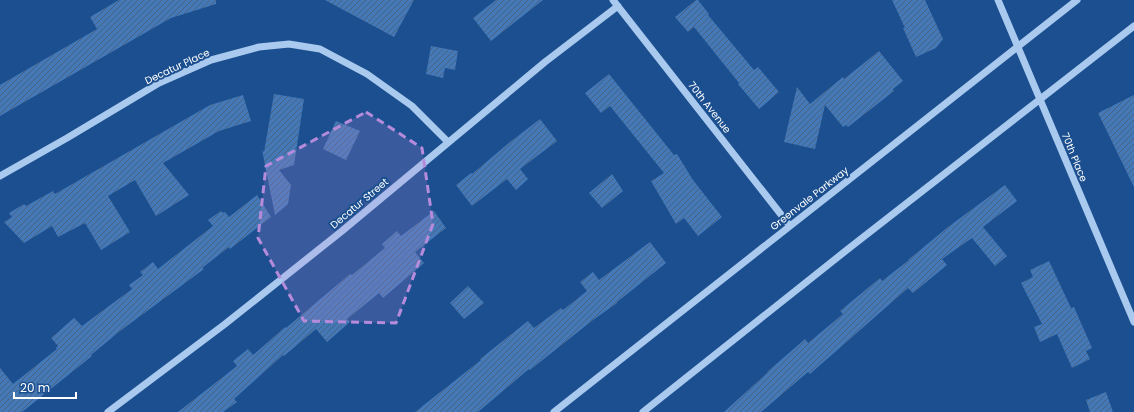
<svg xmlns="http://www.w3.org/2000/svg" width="1134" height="412" viewBox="0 0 1134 412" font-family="Poppins,sans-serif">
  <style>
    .building { fill: url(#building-hatch) }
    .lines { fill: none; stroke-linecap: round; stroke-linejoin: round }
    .minor { stroke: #a9c9ee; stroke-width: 7 }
    .marked { fill: #b68bdc; fill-opacity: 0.2; stroke: #b68bdc; stroke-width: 3; stroke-dasharray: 8 5; stroke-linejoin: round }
    .labels { text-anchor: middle; stroke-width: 4; stroke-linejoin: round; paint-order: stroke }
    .street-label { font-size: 10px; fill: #fff; stroke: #1b4f8f }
  </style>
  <defs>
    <pattern id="building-hatch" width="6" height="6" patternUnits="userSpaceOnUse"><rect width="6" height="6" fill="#4478b7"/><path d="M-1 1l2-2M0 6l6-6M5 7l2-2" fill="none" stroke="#486282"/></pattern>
  </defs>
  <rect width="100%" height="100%" fill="#1b4f8f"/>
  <path class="building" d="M119,0H216V4L171,18L0,116V85L97,29L90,17Z
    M325,0H414L394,37Z
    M496,0H543L491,41L473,18Z
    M696,0H698L709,14L708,15L754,70L758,67L779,92L759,109L738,84L739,83L694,27L688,32L675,17Z
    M892,0H925L943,39L936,48L916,57L903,28H905Z
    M431,46L458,51L455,70L445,68L443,78L426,74Z
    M879,51L903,81L893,89L894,91L848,127L846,125L843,127L825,105L815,149L784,142L797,87L810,104L843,77L844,79Z
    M609,74L674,155L677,154L693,180L722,217L698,236L684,218L676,224L651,181L664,173L610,106L601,113L585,93Z
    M274,94L304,99L294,165L279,170L291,185L288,204L275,215L262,150L264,152Z
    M243,95L251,121L219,131L163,163L189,195L156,216L135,180L108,196L130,232L101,250L85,223L58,237L52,226L24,243L4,222L12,217L9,213L24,204L26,206L53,191L55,194L210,105Z
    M1134,95V187L1098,113Z
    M540,119L557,141L520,169L528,179L516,190L507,179L472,206L456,185L471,173L472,174L510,142Z
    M336,121L360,131L346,160L323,149Z
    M612,174L623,191L602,208L589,193Z
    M1005,185L1017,201L983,227L1007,256L995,266L972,238L942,259L947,265L913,293L908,288L810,374L808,372L761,412H724L768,372H767L805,339L808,343L843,314L840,311L880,278L882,281L909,260H908L948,227Z
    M257,195L271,217L230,249L229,247L202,268L204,269L120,331L91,355L92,356L22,412H0V368L13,384L57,349L56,348L58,346L51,338L74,318L82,326L132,289L129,285L143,275L140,272L153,262L158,269L213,226L208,220L221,211L223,213L225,212L229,217Z
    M434,211L446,228L415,252L424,263L383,298L379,293L347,319L350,322L327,342L316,329L284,356L283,355L234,399L237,402L223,412H178L237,366L233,361L248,349L253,355L285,327L286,328L350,274L352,275L385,248L382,244L397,231L401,236Z
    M650,242L666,263L617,302V303L593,320L530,370L529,369L478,412H415L481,360L480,359L528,321L534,328L561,308L563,310L587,291L580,282L593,272L599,280Z
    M1049,261L1071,308L1074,307L1092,348L1086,351L1090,359L1072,368L1057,334L1040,342L1034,327L1042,324L1021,283L1033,277L1030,270Z
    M468,286L484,303L464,319L450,303Z
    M1106,392L1113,412H1090L1086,400Z"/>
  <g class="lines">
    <path class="minor" d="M613,0L790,226
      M998,0L1134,322
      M0,176L67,138L159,83L211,60L259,47L289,44L320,49L367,74L412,106L448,142
      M108,412L225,324L342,231L545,62L618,6
      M554,412L1077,0
      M643,412L848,249L1134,26"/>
  </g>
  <path class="marked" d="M366,112L422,148L433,224L396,323L304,321L258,238L266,166Z"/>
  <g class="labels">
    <g class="street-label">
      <text transform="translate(177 66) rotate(-25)" y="4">Decatur Place</text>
      <text transform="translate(710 107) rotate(52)" y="4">70th Avenue</text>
      <text transform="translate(1075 157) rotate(68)" y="4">70th Place</text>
      <text transform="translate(809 198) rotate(-38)" y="4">Greenvale Parkway</text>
      <text transform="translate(359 203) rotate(-40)" y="4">Decatur Street</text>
    </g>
  </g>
  <path d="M14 392v6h62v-6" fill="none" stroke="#ffffff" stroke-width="2"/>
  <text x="20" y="392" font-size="12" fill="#ffffff" stroke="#1b4f8f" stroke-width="3" paint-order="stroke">20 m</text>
</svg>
